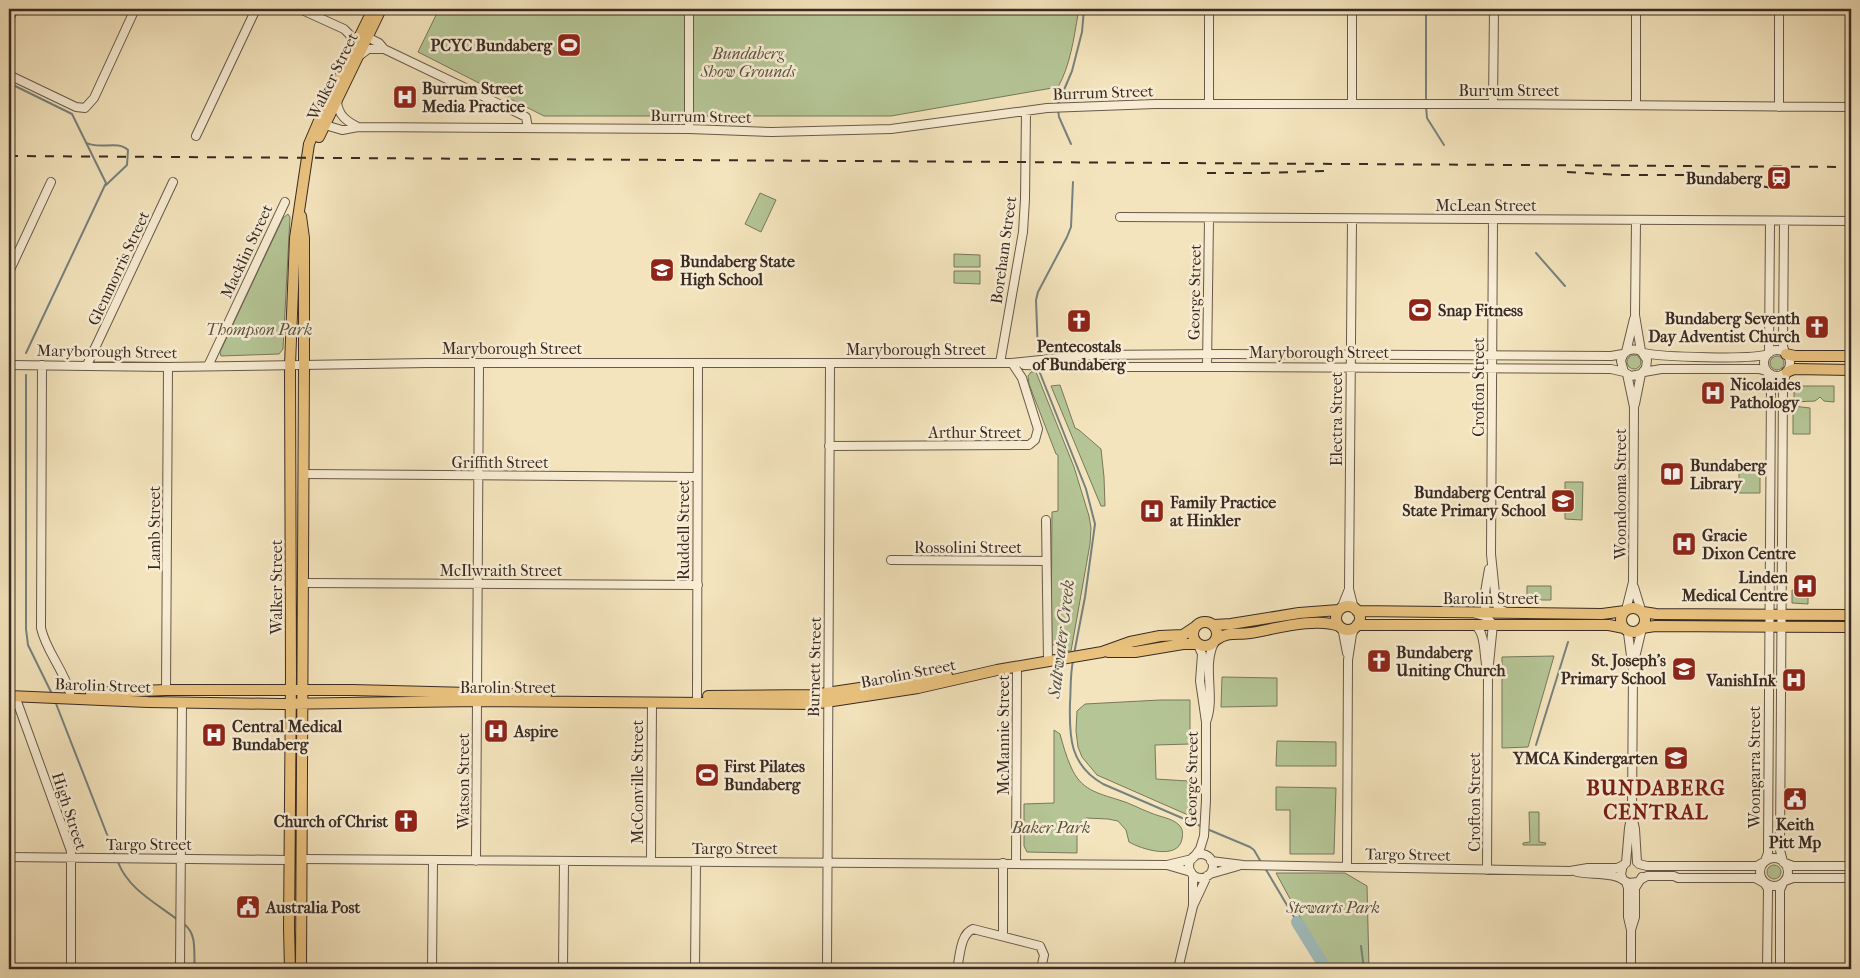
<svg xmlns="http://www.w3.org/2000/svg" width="1860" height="978" viewBox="0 0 1860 978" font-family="'IM FELL French Canon',serif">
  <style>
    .green { fill: #b5c596; stroke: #77785d }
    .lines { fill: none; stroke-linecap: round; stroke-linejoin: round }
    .stream { stroke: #76827f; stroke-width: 2 }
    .river { stroke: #9fbcbb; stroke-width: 12 }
    .minor-casing { stroke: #68594a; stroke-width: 10 }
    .major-casing { stroke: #392b24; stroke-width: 12 }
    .minor { stroke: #f8edd4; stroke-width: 8 }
    .major { stroke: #eac27e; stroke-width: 10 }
    .rail { stroke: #392b24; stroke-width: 2; stroke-dasharray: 9 9; stroke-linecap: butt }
    .labels { text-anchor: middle; stroke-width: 5; stroke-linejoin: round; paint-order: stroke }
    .poi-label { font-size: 16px; font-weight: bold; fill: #392b24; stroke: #f8edd4; text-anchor: start }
    .park-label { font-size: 16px; font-style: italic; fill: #585240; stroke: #f8edd4 }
    .street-label { font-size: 16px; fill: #392b24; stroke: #f8edd4 }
    .water-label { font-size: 18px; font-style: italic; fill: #524f4a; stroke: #f8edd4 }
    .district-label { font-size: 21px; font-weight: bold; letter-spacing: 1px; fill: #7a1f14; stroke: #f8edd4 }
  </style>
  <rect width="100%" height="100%" fill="#f4e4bd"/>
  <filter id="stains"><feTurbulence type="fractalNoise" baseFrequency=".004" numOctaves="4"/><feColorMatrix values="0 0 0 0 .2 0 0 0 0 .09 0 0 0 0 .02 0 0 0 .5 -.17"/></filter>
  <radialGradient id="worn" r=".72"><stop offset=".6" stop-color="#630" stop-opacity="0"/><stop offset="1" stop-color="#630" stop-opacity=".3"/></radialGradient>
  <path class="green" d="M439,9H1077L1078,14C1074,38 1070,66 1058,87L891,116H544L418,52Z
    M760,193L776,200L761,232L745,224Z
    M288,214L290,217L283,349L279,354L221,356L220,352L283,218Z
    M954,254L980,255V267H954Z
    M954,271H980V284L954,283Z
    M1627 362a7 7 0 1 1 14 0a7 7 0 1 1-14 0Z
    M1770 363a7 7 0 1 1 14 0a7 7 0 1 1-14 0Z
    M1031,372H1036L1074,467L1089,516L1091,528L1090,544L1071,651H1067L1060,649V644L1051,645L1052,512L1058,511V455L1056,454L1029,384L1028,376Z
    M1060,385L1075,428L1079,430L1101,449L1104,477L1105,506H1101L1051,386Z
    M1799,386H1834V402L1824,401L1820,397L1815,401L1794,402V391Z
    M1793,406L1810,408V434H1793Z
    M1739,464L1760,465V493H1739Z
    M1565,482H1583L1582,520L1565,519Z
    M1527,586H1551V600H1527Z
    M1792,590H1796L1798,595H1808V604L1792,603Z
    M1554,656L1528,747L1502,748V657Z
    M1222,677L1277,678V706L1221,707Z
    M1160,700H1190V744L1155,745L1156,779L1188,781V815L1097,775L1082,757L1078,747L1076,731L1077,711L1085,704Z
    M1054,730L1060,734C1063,745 1066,756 1071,767C1081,790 1097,793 1119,800C1130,803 1140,809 1151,813C1160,817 1172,818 1179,825C1183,829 1183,834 1182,839C1178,861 1141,849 1129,842L1126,830L1118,821L1108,819L1086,818L1077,825V853L1027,852L1024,846V804L1054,803Z
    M1277,741L1336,742V766H1276Z
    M1276,787L1336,788L1334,854H1290V810H1276Z
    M1529,812H1539V842L1546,843L1545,845H1523V843L1530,842Z
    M1767 872a7 7 0 1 1 14 0a7 7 0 1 1-14 0Z
    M1276,873H1345L1367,886L1369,969H1330L1295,908Z"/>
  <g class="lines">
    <path class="stream" d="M9,83L72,114L106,183L26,353
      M1426,101V9
      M1058,104L1072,71L1082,32L1084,9
      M1426,106L1427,118L1444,145
      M1058,109L1059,117L1071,144
      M87,143C99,150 118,140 128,150L127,165L106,185
      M1536,253L1565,286
      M1038,353L1036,300L1038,292L1067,237L1071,227L1073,182
      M1040,373L1086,489L1095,524L1085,597L1074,654
      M26,375V629L28,645L52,694
      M1073,661C1070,675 1071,689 1070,703C1069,738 1070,765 1103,784L1203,827
      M55,701L115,855
      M1536,745L1568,642
      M1207,829L1250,847L1254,850L1261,862
      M118,862C128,889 156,903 178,920
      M1265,868L1297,922
      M184,924C198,935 193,952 195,969
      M1361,946L1364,969"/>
    <path class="river" d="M1297,922L1326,969"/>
    <defs>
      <path id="minor" d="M300,9L344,29L350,35L353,48
        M9,19L14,9
        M364,39L367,37L379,43L384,49L520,114L526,117L528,128
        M359,56L368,49H384
        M9,75L76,107L85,108L94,98L135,9
        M337,101C338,115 346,121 358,127
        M1209,103V9
        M1352,103V9
        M1493,104L1494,9
        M1636,105V9
        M1779,107V9
        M323,121L325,125L342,130L358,127L689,129L772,132L891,129L1047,108L1155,104H1493L1851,107
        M689,129V9
        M196,136L256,9
        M1120,217L1851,221
        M1352,219L1349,589L1354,609
        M1493,219L1491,554L1496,603L1499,609L1506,612
        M1636,220L1635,315L1641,351
        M1784,221L1783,346L1785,353
        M9,272L51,182
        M1764 363a13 13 0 1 1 26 0a13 13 0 1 1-26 0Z
        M1626,352L1634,319
        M1644,353C1660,357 1755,360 1768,354
        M1769,353L1770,221
        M1000,363L1023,232L1025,199L1026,111
        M9,365L168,367L427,363H1012L1090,355L1224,354L1611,356L1623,354
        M42,365L41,628C46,651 64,670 70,693
        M87,365L173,182
        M1024,365L1091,367H1232L1611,369L1624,372
        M208,366L285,202
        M1207,367L1209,218
        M1644,372L1661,369H1759L1766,371
        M1635,404L1641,374L1646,368L1647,360L1641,351C1631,347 1623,351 1621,361L1624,372L1631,376L1641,374
        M829,446L1029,445L1035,440L1038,429L1022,378L1012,363
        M304,474L697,477
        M1046,520L1048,661
        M891,560L1046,561
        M303,583L698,585
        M1634,587L1641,610
        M1341,609L1349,589
        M1626,610L1633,582L1634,407L1627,374
        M1477,614L1485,616L1493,624L1488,674L1487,870
        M1488,616C1481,604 1487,582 1489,569
        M1474,625C1485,630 1484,653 1486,664
        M1340,627L1343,632L1347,653
        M1626,629L1628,633L1633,671L1632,813L1629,828L1626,863
        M1634,662L1642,628
        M166,690L168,367
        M477,693L479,364
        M15,696L71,851V969
        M697,697L698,364
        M1206,722C1216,697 1202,667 1214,643
        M1632,815L1635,829L1637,862
        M1189 866a12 12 0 1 1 24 0a12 12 0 1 1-24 0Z
        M9,857L289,860
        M1194,857L1200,849L1204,836L1206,800V722L1200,681L1202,654L1198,645
        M1760 872a14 14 0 1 1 28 0a14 14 0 1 1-28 0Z
        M302,859L1167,865
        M476,861L477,701
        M651,861L652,702
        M1211,861L1243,865L1570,871L1588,868H1617L1624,865
        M1765,861L1768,853L1771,387V381L1767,372
        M1783,862L1780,850L1783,387L1786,373
        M1016,863L1017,666
        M1785,863L1793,866H1851
        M1639,864L1647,866H1757L1762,863
        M1623,865L1621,874L1623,880L1629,883L1638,882
        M1347,867L1348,660L1352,634L1355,628
        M1191,872L1167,865L1192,859
        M1577,872C1589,875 1615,872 1623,880
        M1210,874L1238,866
        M1193,875V906L1207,876
        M1640,880L1647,876H1674L1678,878H1755L1764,883
        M1785,881L1793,878H1851
        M1626,882L1628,888V917L1631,930V969
        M1765,884L1768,889L1767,969
        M1631,930L1635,917V888L1642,877
        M1003,936V863
        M180,969L182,703
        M432,969L433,860
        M563,969L564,861
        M695,969L696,862
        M827,969L830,364
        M957,969C960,957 960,934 973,929L1040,946L1044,955L1041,969
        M1178,969L1193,906
        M1780,969V890L1783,883"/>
      <path id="major" d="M319,137L381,9
        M1786,354L1795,356H1851
        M1787,372L1794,369L1851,370
        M1336 618a12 12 0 1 1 24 0a12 12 0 1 1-24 0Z
        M1621 620a12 12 0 1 1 24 0a12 12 0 1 1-24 0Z
        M1357,611L1602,614L1625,611
        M1643,612L1656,614L1851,615
        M1193 634a12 12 0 1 1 24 0a12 12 0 1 1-24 0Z
        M1214,625L1231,624L1299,613L1339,610
        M1357,625H1609L1624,628
        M1642,628L1655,626L1851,627
        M1216,640C1227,631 1238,635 1250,633C1275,629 1315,617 1339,626
        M1108,652H1135L1183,644H1198
        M91,693L166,690H352L546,695
        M9,696L148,702L279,704L477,701L813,704L918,688L997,670L1102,652L1130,642L1160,636L1183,635L1195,627
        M708,696L813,695L947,675
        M290,969L289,929L291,675L290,365L295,238L309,144L321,116L373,9
        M301,969L304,365V238L301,216"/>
    </defs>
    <use href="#minor" class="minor-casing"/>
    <use href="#major" class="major-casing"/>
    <use href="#minor" class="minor"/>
    <use href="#major" class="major"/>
    <path class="rail" d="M9,156L1851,167
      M1567,172L1620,175H1701L1717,177L1781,190
      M1207,173H1260L1325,171"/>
  </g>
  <defs>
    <symbol id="stadium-square" viewBox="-11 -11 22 22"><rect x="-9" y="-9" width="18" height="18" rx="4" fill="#8f2418" stroke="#f8edd4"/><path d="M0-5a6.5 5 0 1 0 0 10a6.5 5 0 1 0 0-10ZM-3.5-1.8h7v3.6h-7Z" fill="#fff"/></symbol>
    <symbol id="hospital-square" viewBox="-11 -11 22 22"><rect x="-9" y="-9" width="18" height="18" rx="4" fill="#8f2418" stroke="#f8edd4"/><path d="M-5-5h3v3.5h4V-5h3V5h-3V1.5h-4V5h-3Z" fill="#fff"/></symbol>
    <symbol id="station-square" viewBox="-11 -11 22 22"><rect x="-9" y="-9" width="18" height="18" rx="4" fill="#8f2418" stroke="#f8edd4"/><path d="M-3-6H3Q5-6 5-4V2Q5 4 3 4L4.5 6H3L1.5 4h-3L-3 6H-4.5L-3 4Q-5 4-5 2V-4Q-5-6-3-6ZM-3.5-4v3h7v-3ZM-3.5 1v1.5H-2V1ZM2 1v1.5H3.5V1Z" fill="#fff"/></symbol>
    <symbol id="school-square" viewBox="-11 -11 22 22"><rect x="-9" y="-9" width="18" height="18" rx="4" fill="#8f2418" stroke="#f8edd4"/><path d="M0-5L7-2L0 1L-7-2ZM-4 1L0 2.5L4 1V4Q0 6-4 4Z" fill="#fff"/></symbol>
    <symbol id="church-square" viewBox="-11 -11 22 22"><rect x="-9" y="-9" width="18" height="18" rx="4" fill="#8f2418" stroke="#f8edd4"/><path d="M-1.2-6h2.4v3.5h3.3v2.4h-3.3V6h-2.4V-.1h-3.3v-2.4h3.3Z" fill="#fff"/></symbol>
    <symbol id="library-square" viewBox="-11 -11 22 22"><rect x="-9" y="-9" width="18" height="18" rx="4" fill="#8f2418" stroke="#f8edd4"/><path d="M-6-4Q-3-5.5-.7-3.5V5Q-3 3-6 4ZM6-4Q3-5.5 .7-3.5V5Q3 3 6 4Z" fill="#fff"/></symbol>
    <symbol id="civic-square" viewBox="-11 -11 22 22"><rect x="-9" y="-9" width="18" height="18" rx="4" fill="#8f2418" stroke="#f8edd4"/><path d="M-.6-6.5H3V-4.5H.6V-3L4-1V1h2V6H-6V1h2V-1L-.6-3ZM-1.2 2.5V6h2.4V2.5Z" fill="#fff"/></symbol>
  </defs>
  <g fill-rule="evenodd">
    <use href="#stadium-square" x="555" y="31" width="28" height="28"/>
    <use href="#hospital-square" x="391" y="83" width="28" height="28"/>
    <use href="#station-square" x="1765" y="164" width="28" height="28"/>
    <use href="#school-square" x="648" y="256" width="28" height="28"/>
    <use href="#stadium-square" x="1406" y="296" width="28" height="28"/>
    <use href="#church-square" x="1065" y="307" width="28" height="28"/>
    <use href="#church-square" x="1803" y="313" width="28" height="28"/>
    <use href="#hospital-square" x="1699" y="379" width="28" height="28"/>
    <use href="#library-square" x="1658" y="460" width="28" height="28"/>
    <use href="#school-square" x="1549" y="487" width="28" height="28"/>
    <use href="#hospital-square" x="1138" y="497" width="28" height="28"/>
    <use href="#hospital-square" x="1670" y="530" width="28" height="28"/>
    <use href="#hospital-square" x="1791" y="572" width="28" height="28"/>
    <use href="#church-square" x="1365" y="647" width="28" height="28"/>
    <use href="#school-square" x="1670" y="655" width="28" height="28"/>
    <use href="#hospital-square" x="1780" y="666" width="28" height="28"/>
    <use href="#hospital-square" x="482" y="717" width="28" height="28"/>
    <use href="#hospital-square" x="200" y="721" width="28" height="28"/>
    <use href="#school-square" x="1662" y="744" width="28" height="28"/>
    <use href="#stadium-square" x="693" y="761" width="28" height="28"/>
    <use href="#civic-square" x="1781" y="785" width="28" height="28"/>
    <use href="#church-square" x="392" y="807" width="28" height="28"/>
    <use href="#civic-square" x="234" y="893" width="28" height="28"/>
  </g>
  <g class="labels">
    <g class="poi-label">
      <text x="552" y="51" text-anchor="end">PCYC Bundaberg</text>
      <text x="422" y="94">Burrum Street<tspan x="422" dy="18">Media Practice</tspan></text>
      <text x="1762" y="184" text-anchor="end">Bundaberg</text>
      <text x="680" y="267">Bundaberg State<tspan x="680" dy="18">High School</tspan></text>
      <text x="1438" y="316">Snap Fitness</text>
      <text x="1800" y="324" text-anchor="end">Bundaberg Seventh<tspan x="1800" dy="18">Day Adventist Church</tspan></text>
      <text x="1079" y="352" text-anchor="middle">Pentecostals<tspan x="1079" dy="18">of Bundaberg</tspan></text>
      <text x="1730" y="390">Nicolaides<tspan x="1730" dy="18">Pathology</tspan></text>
      <text x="1690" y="471">Bundaberg<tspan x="1690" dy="18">Library</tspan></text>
      <text x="1546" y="498" text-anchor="end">Bundaberg Central<tspan x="1546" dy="18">State Primary School</tspan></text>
      <text x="1170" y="508">Family Practice<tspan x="1170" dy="18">at Hinkler</tspan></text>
      <text x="1702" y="541">Gracie<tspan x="1702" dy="18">Dixon Centre</tspan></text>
      <text x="1788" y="583" text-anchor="end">Linden<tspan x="1788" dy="18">Medical Centre</tspan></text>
      <text x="1396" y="658">Bundaberg<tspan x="1396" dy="18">Uniting Church</tspan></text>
      <text x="1666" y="666" text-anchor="end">St. Joseph's<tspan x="1666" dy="18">Primary School</tspan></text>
      <text x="1776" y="686" text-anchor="end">VanishInk</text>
      <text x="232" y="732">Central Medical<tspan x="232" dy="18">Bundaberg</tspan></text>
      <text x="514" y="737">Aspire</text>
      <text x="1658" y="764" text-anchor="end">YMCA Kindergarten</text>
      <text x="724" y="772">First Pilates<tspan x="724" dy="18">Bundaberg</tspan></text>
      <text x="388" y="827" text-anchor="end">Church of Christ</text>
      <text x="1795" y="830" text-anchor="middle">Keith<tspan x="1795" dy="18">Pitt Mp</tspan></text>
      <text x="266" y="913">Australia Post</text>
    </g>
    <g class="park-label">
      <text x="748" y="59">Bundaberg<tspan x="748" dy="18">Show Grounds</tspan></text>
      <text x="259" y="335">Thompson Park</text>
      <text x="1051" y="833">Baker Park</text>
      <text x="1333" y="913">Stewarts Park</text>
    </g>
    <g class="street-label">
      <text transform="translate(332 76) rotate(-64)" y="6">Walker Street</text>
      <text x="1509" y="96">Burrum Street</text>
      <text transform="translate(1103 92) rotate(-2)" y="6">Burrum Street</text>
      <text transform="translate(701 116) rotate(1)" y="6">Burrum Street</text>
      <text x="1486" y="211">McLean Street</text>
      <text transform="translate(1003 250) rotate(-82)" y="6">Boreham Street</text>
      <text transform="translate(246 251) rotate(-65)" y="6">Macklin Street</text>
      <text transform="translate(118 268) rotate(-65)" y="6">Glenmorris Street</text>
      <text transform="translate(1194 292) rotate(-89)" y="6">George Street</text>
      <text x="512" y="354">Maryborough Street</text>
      <text x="916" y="355">Maryborough Street</text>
      <text transform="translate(107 351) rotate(1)" y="6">Maryborough Street</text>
      <text x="1319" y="358">Maryborough Street</text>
      <text transform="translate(1478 387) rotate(-90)" y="6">Crofton Street</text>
      <text transform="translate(1336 419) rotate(-90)" y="6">Electra Street</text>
      <text x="975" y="438">Arthur Street</text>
      <text x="500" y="468">Griffith Street</text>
      <text transform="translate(1620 494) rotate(-90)" y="6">Woondooma Street</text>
      <text transform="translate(154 528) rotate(-90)" y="6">Lamb Street</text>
      <text transform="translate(683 530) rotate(-90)" y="6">Ruddell Street</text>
      <text x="968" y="553">Rossolini Street</text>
      <text x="501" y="576">McIlwraith Street</text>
      <text transform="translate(276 587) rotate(-90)" y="6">Walker Street</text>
      <text x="1491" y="604">Barolin Street</text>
      <text transform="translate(814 667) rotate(-89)" y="6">Burnett Street</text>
      <text transform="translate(908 673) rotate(-11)" y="6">Barolin Street</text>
      <text transform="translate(103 685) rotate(2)" y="6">Barolin Street</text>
      <text x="508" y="693">Barolin Street</text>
      <text transform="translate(1003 735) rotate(-90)" y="6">McMannie Street</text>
      <text transform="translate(1754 767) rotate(-90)" y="6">Woongarra Street</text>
      <text transform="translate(1191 779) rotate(-89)" y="6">George Street</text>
      <text transform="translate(463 781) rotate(-90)" y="6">Watson Street</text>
      <text transform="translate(637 782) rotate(-90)" y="6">McConville Street</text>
      <text transform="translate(1474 802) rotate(-90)" y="6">Crofton Street</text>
      <text transform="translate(70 811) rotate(72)" y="6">High Street</text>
      <text x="149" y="850">Targo Street</text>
      <text x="735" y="854">Targo Street</text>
      <text transform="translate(1408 854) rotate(1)" y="6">Targo Street</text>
    </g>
    <g class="water-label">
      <text transform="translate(1061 639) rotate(-83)" y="6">Saltwater Creek</text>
    </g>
    <g class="district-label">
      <text x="1656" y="795">BUNDABERG<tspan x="1656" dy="24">CENTRAL</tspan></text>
    </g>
  </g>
  <rect width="1860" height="978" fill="none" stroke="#f4e4bd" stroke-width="30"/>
  <rect x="10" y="10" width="1840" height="958" fill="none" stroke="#392b24" stroke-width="2.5"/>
  <rect x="15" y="15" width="1830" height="948" fill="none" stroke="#392b24"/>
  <rect width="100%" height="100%" filter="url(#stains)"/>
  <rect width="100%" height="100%" fill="url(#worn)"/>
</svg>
